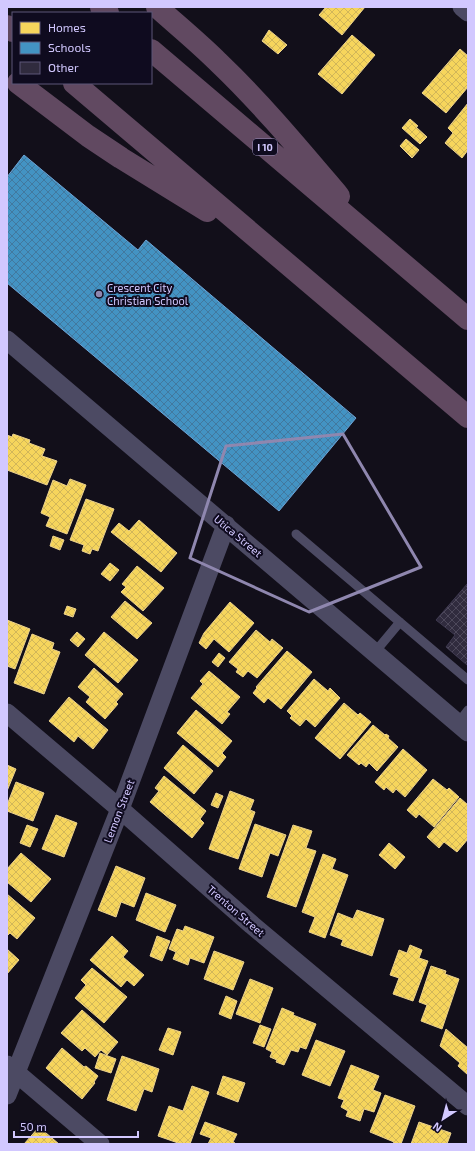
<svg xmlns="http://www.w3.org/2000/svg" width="475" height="1151" viewBox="0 0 475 1151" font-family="'Exo 2',sans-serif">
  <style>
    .homes { fill: url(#homes-cross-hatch); stroke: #ebd18d }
    .schools { fill: url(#schools-cross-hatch); stroke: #6ea3d5 }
    .building { fill: url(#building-cross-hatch); stroke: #3e3950 }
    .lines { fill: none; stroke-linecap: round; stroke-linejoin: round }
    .lane { stroke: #4c4a63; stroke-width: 9 }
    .street { stroke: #4c4a63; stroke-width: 19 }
    .highway { stroke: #614961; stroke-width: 22 }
    .marked { fill: none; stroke: #8f87af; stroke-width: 3; stroke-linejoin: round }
    .poi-dot { fill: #8f87af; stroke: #0f0b1f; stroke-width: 1.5 }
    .labels { text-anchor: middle; stroke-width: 4; stroke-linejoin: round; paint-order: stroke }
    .shield { fill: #0f0b1f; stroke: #988fbc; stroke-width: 1 }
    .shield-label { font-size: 10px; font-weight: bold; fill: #d2c8ff }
    .poi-label { font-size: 11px; fill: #d2c8ff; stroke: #0f0b1f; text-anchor: start }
    .street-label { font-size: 11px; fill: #d2c8ff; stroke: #0f0b1f }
  </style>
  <defs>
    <pattern id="homes-cross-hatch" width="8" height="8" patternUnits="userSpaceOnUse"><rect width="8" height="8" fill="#f6d55c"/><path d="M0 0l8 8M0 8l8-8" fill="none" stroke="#d1b659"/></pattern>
    <pattern id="schools-cross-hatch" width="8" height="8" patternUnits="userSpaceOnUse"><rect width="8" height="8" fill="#4393c3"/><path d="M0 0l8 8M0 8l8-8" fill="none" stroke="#42799f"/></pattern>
    <pattern id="building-cross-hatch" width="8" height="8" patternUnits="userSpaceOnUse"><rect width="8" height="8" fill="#302b3e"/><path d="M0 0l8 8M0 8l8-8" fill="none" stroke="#4d485b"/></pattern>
  </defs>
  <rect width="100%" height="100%" fill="#120f1a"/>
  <path class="homes" d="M326,7H365L342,35L319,15Z
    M269,30L287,45L278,54L262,41Z
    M352,35L375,55L342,94L318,74Z
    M460,49L468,56V87L446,113L422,93Z
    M468,103V150L462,158L445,143L453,133L448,128Z
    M410,119L418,126L416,127L427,137L420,144L402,128Z
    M406,139L419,150L412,158L400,146Z
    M13,434L30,440L29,443L45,449L42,456L57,461L47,485L7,470V435L12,437Z
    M70,479L86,485L67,534L46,526L50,517L41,513L53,480L67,486Z
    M86,499L114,509L98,551L92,549L90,554L82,551L84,545L70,540Z
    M139,520L177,553L161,572L111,532L119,523L129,531Z
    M53,536L64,540L60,550L50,546Z
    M110,563L119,570L110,581L101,574Z
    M137,566L164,588L143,611L121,592L126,587L122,584Z
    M125,601L152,623L137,639L111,617Z
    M230,602L254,623L229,652L214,639L206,649L199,643L204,633Z
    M67,606L76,609L73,617L64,614Z
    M7,620L30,629L15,669L7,666Z
    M256,630L270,642L272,639L283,648L257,678L248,671L243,677L236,672L238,669L229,662Z
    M77,632L85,639L78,647L70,640Z
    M104,632L138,660L118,683L85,655Z
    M32,634L54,643L52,649L60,652L44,694L14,683Z
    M287,651L312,672L281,709L268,698L264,703L253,693L257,688L256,687Z
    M219,653L225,658L218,667L212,662Z
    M94,668L123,694L116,702L118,704L105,719L86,702L90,697L78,687Z
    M209,671L240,697L227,712L230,714L222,724L191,698L203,684L200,681Z
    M314,679L328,691L330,688L340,698L315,727L306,719L300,726L290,718L292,716L287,711Z
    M69,697L108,730L93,749L78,736L74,742L49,721Z
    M344,703L358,715L360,713L371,722L340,759L315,738Z
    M196,710L232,741L222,753L226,757L218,767L177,733Z
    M373,725L385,735L386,734L389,736L388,738L398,747L377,771L369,763L366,767L361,763L359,765L347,755Z
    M183,745L213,771L194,794L164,768Z
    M403,749L427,770L405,797L396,789L393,793L386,787L384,790L375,782Z
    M7,765L16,769L7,791Z
    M164,776L206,811L200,819L204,823L192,838L150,802L159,791L155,788Z
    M433,779L447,790L449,788L459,797L434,827L419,814L416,818L407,810Z
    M16,782L44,793L33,821L7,811V805Z
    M230,791L254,800L250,810L255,812L238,859L209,849Z
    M216,793L223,796L218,808L211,805Z
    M460,798L468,805V839L457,852L444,842L439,848L427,837Z
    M56,815L77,823L64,857L42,849Z
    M255,824L286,835L278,856L270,853L262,877L239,869Z
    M27,825L38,829L30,847L20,843Z
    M293,825L312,831L306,848L316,851L296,907L267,897Z
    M389,843L405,857L395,869L379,855Z
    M21,853L51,879L31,902L7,882V869Z
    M323,854L336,859L332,869L348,875L325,938L309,932L315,917L302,912Z
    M116,866L145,878L134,907L121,902L116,917L98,910Z
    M146,893L176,905L165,932L136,920Z
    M7,894L35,918L17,939L10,933L7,936Z
    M357,910L384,919L372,956L341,945L343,940L330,935L338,913L353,919Z
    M185,926L214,937L204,963L190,958L188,965L173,959L176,952L169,949L177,929L183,931Z
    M112,936L128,951L123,957L144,975L134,986L127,980L121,987L90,960Z
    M157,936L170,941L162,961L150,956Z
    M410,945L422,950L419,958L428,961L413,1001L393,994L399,978L390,975L399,950L407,953Z
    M7,949L19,960L7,974Z
    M214,951L244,962L233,990L204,979Z
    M431,966L446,971L445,974L459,979L442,1029L421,1021L427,1005L419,1002Z
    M92,968L127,997L104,1023L75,998L86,985L81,980Z
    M250,979L273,988L260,1023L236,1014Z
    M226,996L237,1001L231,1019L219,1014Z
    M282,1008L294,1013L293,1015L316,1024L306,1049L300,1047L298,1052L291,1050L284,1065L276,1062L277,1060L270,1057L272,1052L266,1049Z
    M82,1010L118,1042L107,1055L101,1050L95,1057L85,1048L82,1051L61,1033Z
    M260,1025L271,1029L264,1047L253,1043Z
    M168,1028L181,1032L173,1055L159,1050Z
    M446,1029L468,1048V1075L458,1066L460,1063L440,1046Z
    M316,1040L345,1051L330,1086L302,1075Z
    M62,1048L84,1067L86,1066L98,1076L94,1082L95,1083L82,1099L46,1068Z
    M100,1053L116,1059L111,1073L95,1068Z
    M122,1056L159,1069L152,1092L144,1089L136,1111L107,1100Z
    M351,1065L379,1076L373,1090L381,1093L374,1112L364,1109L360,1121L346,1116L348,1111L341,1107L344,1100L338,1098Z
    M223,1076L245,1083L238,1102L217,1094Z
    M192,1086L209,1092L190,1144H181L158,1136L169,1106L183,1111Z
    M385,1095L415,1106L401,1144H393L394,1142L370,1132Z
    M205,1122L237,1134L233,1142L235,1143L234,1144H208L211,1138L200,1134Z
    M419,1122L451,1133L447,1144H411Z
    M39,1127L59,1144H24Z"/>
  <path class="schools" d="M24,155L138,250L146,240L356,418L279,511L7,283V177Z"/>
  <path class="building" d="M468,583V664L467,665L446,647L455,635L436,620Z"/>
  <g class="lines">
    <path class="lane" d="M296,534L468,680
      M375,652L400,622
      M458,723L468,710"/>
    <path class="street" d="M462,7L468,12
      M7,340L468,732
      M7,713L120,809L252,925L468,1106
      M7,1065L100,1144
      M7,1095L120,809L226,525"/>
    <path class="highway" d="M101,7L108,13
      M157,7C177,25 199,43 218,62C262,104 300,150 339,196
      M7,26L13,31
      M151,50L468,319
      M18,83L88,136L121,158L207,211
      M74,83L468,417"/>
  </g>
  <path class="marked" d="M343,434L421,567L309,612L190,558L226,446Z"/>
  <circle class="poi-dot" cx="99" cy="294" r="4"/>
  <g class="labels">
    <rect class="shield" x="253" y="139" width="24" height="16" rx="3"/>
    <g class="shield-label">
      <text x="265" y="151">I 10</text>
    </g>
    <g class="poi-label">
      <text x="107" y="292">Crescent City<tspan x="107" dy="13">Christian School</tspan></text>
    </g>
    <g class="street-label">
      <text transform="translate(238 536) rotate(40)" y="4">Utica Street</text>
      <text transform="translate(119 811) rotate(-69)" y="4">Lemon Street</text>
      <text transform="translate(236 911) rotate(41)" y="4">Trenton Street</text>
    </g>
  </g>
  <rect width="475" height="1151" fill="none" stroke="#d2c8ff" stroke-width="16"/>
  <rect x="12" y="12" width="140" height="72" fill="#0f0b1f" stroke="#5d5779"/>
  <rect x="20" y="22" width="20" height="12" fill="#f6d55c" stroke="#5d5779"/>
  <text x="48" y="32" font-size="12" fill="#d2c8ff">Homes</text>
  <rect x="20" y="42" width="20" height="12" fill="#4393c3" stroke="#5d5779"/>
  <text x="48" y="52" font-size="12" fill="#d2c8ff">Schools</text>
  <rect x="20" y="62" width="20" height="12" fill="#302b3e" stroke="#5d5779"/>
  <text x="48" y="72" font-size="12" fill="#d2c8ff">Other</text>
  <g transform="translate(443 1119) rotate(216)" stroke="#0f0b1f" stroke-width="3" paint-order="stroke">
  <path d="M0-3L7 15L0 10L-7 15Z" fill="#d2c8ff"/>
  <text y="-6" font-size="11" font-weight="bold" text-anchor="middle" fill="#d2c8ff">N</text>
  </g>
  <path d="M14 1131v6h124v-6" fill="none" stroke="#d2c8ff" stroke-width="2"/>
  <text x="20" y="1131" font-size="12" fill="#d2c8ff" stroke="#0f0b1f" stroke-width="3" paint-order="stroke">50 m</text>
</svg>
